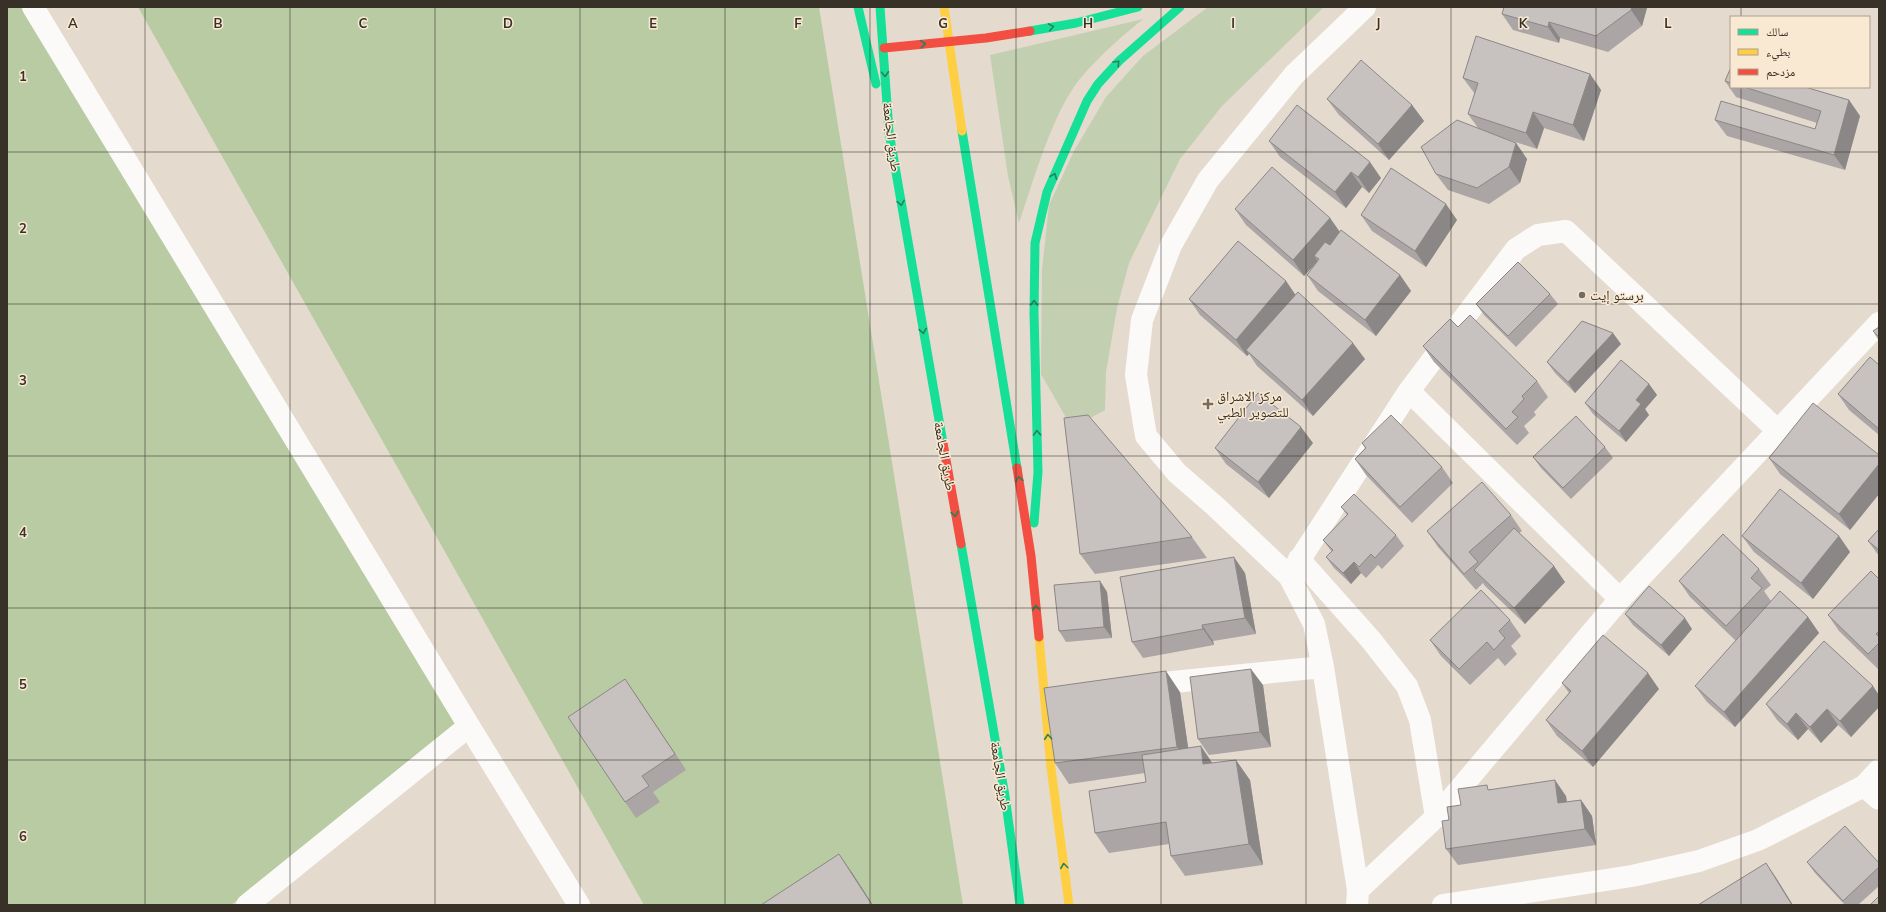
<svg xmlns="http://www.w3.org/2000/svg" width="1886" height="912" viewBox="0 0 1886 912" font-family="Mulish,'Noto Naskh Arabic',sans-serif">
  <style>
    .green { fill: #c2cfb1 }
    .forest { fill: #b8cba3 }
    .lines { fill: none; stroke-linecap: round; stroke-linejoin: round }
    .street { stroke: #fbfaf8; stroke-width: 22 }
    .fast { stroke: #16e098; stroke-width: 9 }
    .slow { stroke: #ffcf43; stroke-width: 9 }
    .jam { stroke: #f24e42; stroke-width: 9 }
    .wall { fill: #aba6a5 }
    .shaded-wall { fill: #8b8786 }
    .building { fill: #c7c1c0; stroke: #8b8786 }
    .oneway { stroke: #29805a }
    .grid { fill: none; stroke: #383128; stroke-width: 1; stroke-opacity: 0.55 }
    .poi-dot { fill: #746c62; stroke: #fae9d2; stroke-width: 1.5 }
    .labels { text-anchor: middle; stroke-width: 3; stroke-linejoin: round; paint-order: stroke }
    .street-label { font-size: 14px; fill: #383128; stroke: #fae9d2 }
    .poi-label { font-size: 14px; fill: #383128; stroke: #fae9d2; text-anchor: start }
    .grid-label { font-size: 13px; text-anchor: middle; font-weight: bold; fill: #383128; stroke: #fae9d2; stroke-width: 3; stroke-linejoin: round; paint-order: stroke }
  </style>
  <rect width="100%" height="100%" fill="#e4dbce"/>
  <path class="green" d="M1208,7H1324L1222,106L1180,159L1129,263L1117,308L1106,372L1105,410L1072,428L1041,374L1042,270L1049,205L1074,151L1106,97L1143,56Z
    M1143,19C1120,38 1098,57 1079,80C1052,114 1033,182 1019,223L1008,176L990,55Z"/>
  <path class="forest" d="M7,7H33L469,726L231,905H7Z
    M138,7H819L963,905H644Z"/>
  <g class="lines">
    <path class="street" d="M33,7L469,726L579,905
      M1409,391L1620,599
      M1299,559L1371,640L1407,686L1420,720L1436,817
      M1289,576L1409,391L1516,249L1538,235L1566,231L1777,430
      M1143,685L1323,667
      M1864,786L1879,799
      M1358,890L1436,817L1620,599L1879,323
      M247,905L469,726
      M1357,905L1358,890L1323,667L1314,624L1289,576L1215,506L1177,473L1146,436L1136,375L1142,320L1171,245L1208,180L1294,75L1365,7
      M1443,905L1632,876L1699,861L1758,840L1864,786L1879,770"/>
    <path class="fast" d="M858,7L876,84
      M880,7L889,132L943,443
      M1030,31L1076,23L1138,7
      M962,131L1017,468
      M1034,523L1038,472L1034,313L1035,243L1047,192L1087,101L1098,84L1119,61L1180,7
      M961,544L1005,796L1020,905"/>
    <path class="slow" d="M944,7L962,131
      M1039,637L1051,768L1069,905"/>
    <path class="jam" d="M884,48L986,38L1030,31
      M943,443L961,544
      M1017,468L1031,556L1039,637"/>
  </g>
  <path class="wall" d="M1647,8L1642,26L1608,52L1560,38L1559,43L1513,30L1502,14Z
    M1731,67V87H1805L1849,100L1860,116L1845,170L1727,136L1715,120L1815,129L1817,123L1736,97L1725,81Z
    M1590,74L1601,90L1584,141L1544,128L1537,149L1497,136L1516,143L1527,159L1520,183L1489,204L1448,190L1436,174L1478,128L1468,114L1475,94L1463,78Z
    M1327,99L1412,105L1424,121L1389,160L1339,115Z
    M1269,141L1381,178L1369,193L1362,187L1346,208L1280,157Z
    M1235,209L1330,218L1340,232L1400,275L1411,291L1376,336L1318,291L1307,275L1318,261L1304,276L1246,225Z
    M1361,215L1457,220L1426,267L1372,231Z
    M1286,281L1295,295L1365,359L1313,416L1257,366L1249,354L1247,356L1200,315L1189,299Z
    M1550,294L1558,304L1516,347L1484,315L1476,304Z
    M1458,327L1537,381L1548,397L1534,412L1536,415L1524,426L1529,433L1517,445L1434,362L1423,346Z
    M1879,327V341L1873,331Z
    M1621,344L1575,393L1555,373L1547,362Z
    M1879,365V435L1849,410L1838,394Z
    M1649,384L1657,395L1645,409L1649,415L1626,442L1593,414L1585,403Z
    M1313,443L1269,498L1226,464L1215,448Z
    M1362,443L1442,467L1453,483L1412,523L1366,475L1355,459L1365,448Z
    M1605,447L1613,458L1571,499L1541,468L1533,457Z
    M1879,455V494L1850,530L1780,474L1769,458Z
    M1341,507L1396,535L1404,546L1382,569L1378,565L1366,578L1361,573L1351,584L1334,568L1326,557L1332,552L1323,540L1347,515Z
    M1511,515L1522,531L1519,533L1565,582L1525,624L1485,586L1483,583L1476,590L1438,547L1427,531Z
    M1879,529V556L1868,541Z
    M1742,536H1839L1850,552L1813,599L1754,552Z
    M1192,537L1207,558L1095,574L1080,554Z
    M1759,569L1771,585L1764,591L1771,601L1808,617L1819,633L1735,727L1707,702L1695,686L1736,641L1690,597L1679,581Z
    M1245,573L1256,634L1213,641L1214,645L1143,658L1132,642Z
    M1879,579V670L1839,631L1828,615Z
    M1100,581L1107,592L1112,638L1066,642L1059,631Z
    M1625,614L1692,629L1669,656L1633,625Z
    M1510,620L1521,636L1511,646L1517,654L1505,666L1498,658L1470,685L1441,656L1430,640Z
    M1562,683L1659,689L1593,767L1557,736L1546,720L1569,693Z
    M1263,685L1271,747L1209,755L1198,739Z
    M1180,692L1188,748L1212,763L1250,780L1263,865L1185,876L1171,856L1169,844L1109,853L1095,833L1146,782L1145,773L1069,784L1055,763Z
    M636,695L686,770L653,792L660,802L636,818L625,802Z
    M1879,695V707L1851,737L1838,725L1821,743L1808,729L1798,740L1777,720L1766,704Z
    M1490,789L1566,796L1567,802L1581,800L1592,816L1596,845L1458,865L1446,849L1461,805Z
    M1807,862L1879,863V886L1858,905H1845L1815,873Z"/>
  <path class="shaded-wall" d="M1632,7H1646L1647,8L1642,26L1631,10Z
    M1549,22L1560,38L1559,43L1548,27Z
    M1590,74L1601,90L1584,141L1573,125Z
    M1849,100L1860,116L1845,170L1834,155Z
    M1412,105L1424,121L1389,160L1378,144Z
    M1533,112L1544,128L1537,149L1526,133Z
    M1516,143L1527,159L1520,183L1509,167Z
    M1370,162L1381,178L1369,193L1358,177Z
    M1351,172L1362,187L1346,208L1335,192Z
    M1446,204L1457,220L1426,267L1415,251Z
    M1330,218L1341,234L1319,259L1314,256L1318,261L1304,276L1293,260Z
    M1400,275L1411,291L1376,336L1365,320Z
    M1286,281L1297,297L1246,350L1249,354L1247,356L1236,340Z
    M1613,333L1621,344L1575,393L1568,382Z
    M1353,343L1365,359L1313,416L1302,400Z
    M1649,384L1657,395L1645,409L1649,415L1626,442L1619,431L1636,400Z
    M1301,427L1313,443L1269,498L1258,482Z
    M1879,464V494L1850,530L1839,514Z
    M1839,536L1850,552L1813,599L1801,583Z
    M1234,557L1245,573L1256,634L1245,618Z
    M1354,562L1361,573L1351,584L1343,573Z
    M1554,566L1565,582L1525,624L1514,608Z
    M1100,581L1107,592L1112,638L1104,627Z
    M1808,617L1819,633L1735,727L1724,712Z
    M1685,618L1692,629L1669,656L1661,645Z
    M1202,625L1213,641L1214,645L1203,629Z
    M1251,669L1263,685L1271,747L1260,732Z
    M1166,671L1180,692L1191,767L1177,747Z
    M1648,673L1659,689L1593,767L1582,751Z
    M625,679L636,695L686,770L675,754Z
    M1873,686L1879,695V707L1851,737L1840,721Z
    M1827,709L1838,725L1821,743L1810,727Z
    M1796,713L1808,729L1798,740L1787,724Z
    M1201,746L1215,767L1203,764Z
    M1236,760L1250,780L1263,865L1249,844Z
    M1555,780L1566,796L1569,819L1558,803Z
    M1581,800L1592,816L1596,845L1585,829Z
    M839,854L853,874L873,905H872Z
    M1766,863L1777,879L1793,905H1792Z"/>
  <path class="building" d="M1504,7H1632L1631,10L1596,36L1549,22L1548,27L1502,14Z
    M1476,36L1590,74L1573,125L1533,112L1526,133L1468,114L1478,83L1463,78Z
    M1361,60L1412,105L1378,144L1327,99Z
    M1731,67V83L1725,81Z
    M1744,87H1805L1849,100L1834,155L1715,120L1721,101L1815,129L1821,111Z
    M1297,105L1370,162L1358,177L1351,172L1335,192L1269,141Z
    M1457,120L1516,143L1509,167L1477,188L1436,174L1421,147Z
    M1272,167L1330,218L1293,260L1235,209Z
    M1391,168L1446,204L1415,251L1361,215Z
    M1341,230L1400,275L1365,320L1307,275L1319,259L1314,256L1325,242L1330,245Z
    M1238,241L1286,281L1236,340L1189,299Z
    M1518,262L1550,294L1508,336L1476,304Z
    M1298,292L1353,343L1302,400L1246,350Z
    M1470,315L1537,381L1522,396L1524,399L1512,412L1518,417L1506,429L1423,346L1450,319L1458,327Z
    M1582,321L1613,333L1568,382L1547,362Z
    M1879,327V337L1873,331Z
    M1870,357L1879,365V429L1838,394Z
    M1621,360L1649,384L1636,400L1641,404L1619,431L1585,403Z
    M1258,393L1301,427L1258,482L1215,448Z
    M1813,403L1879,455V464L1839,514L1769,458Z
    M1088,415L1192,537L1080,554L1064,418Z
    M1391,415L1442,467L1400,507L1355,459L1366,448L1362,443Z
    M1576,416L1605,447L1563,488L1533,457Z
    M1482,482L1511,515L1469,552L1478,562L1464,574L1427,531Z
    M1780,489L1839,536L1801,583L1742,536Z
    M1354,494L1396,535L1375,558L1371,554L1359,567L1354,562L1343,573L1326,557L1333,550L1323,540L1348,514L1341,507Z
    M1514,528L1554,566L1514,608L1474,570Z
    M1879,529V550L1868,541Z
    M1723,534L1759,569L1751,578L1762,588L1726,626L1679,581Z
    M1234,557L1245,618L1202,625L1203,629L1132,642L1120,577Z
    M1871,571L1879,579V631L1876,634L1879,637V643L1868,654L1828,615Z
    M1100,581L1104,627L1059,631L1054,585Z
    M1649,586L1685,618L1661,645L1625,614Z
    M1481,590L1510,620L1499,631L1505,638L1494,650L1487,642L1459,669L1430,640Z
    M1780,591L1808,617L1724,712L1695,686Z
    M1603,635L1648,673L1582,751L1546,720L1571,691L1562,683Z
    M1824,641L1873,686L1840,721L1827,709L1810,727L1796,713L1787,724L1766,704Z
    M1251,669L1260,732L1198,739L1190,677Z
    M1166,671L1177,747L1055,763L1044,688Z
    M625,679L675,754L642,776L649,786L625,802L568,717Z
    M1201,746L1203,764L1236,760L1249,844L1171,856L1166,822L1095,833L1089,791L1146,782L1142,755Z
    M1555,780L1558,803L1581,800L1585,829L1446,849L1442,821L1449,820L1447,807L1461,805L1458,789L1487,785L1488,790Z
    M1845,826L1879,863V867L1843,901L1807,862Z
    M839,854L872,905H761Z
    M1766,863L1792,905H1698Z
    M1879,896V905H1870Z"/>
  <defs><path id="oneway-chevron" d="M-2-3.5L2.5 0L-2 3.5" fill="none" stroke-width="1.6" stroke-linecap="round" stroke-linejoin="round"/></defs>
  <g class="oneway">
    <use href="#oneway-chevron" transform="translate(1051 27) rotate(-10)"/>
    <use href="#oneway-chevron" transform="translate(923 44) rotate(-6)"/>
    <use href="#oneway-chevron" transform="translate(1117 63) rotate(-47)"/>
    <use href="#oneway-chevron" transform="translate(885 74) rotate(87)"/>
    <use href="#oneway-chevron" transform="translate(1054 176) rotate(-68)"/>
    <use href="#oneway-chevron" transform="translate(901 203) rotate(80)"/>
    <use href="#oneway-chevron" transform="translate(1034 303) rotate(-89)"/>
    <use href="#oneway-chevron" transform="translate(923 331) rotate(80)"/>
    <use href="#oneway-chevron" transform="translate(1037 433) rotate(-92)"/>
    <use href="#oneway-chevron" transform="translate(1019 479) rotate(-99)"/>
    <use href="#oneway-chevron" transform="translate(955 514) rotate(80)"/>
    <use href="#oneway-chevron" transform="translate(1036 608) rotate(-95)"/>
    <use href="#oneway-chevron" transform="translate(1048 737) rotate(-95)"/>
    <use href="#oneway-chevron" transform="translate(1064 866) rotate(-97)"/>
  </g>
  <path class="grid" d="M145,7V905M290,7V905M435,7V905M580,7V905M725,7V905M870,7V905M1016,7V905M1161,7V905M1306,7V905M1451,7V905M1596,7V905M1741,7V17M1741,87V905M7,152H1879M7,304H1879M7,456H1879M7,608H1879M7,760H1879"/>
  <g class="poi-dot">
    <circle cx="1582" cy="295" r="4"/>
    <path d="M1206 398h4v4h4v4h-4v4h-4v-4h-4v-4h4z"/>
  </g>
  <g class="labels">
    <g class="street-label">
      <text transform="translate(892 137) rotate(83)" y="5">طريق الجامعة</text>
      <text transform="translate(945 456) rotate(80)" y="5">طريق الجامعة</text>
      <text transform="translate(1001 776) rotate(81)" y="5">طريق الجامعة</text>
    </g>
    <g class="poi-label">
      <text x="1590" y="300">برستو إيت</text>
      <text x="1217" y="401">مركز الاشراق<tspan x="1217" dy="16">للتصوير الطبي</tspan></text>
    </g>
  </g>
  <g class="grid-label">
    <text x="73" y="28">A</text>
    <text x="218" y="28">B</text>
    <text x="363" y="28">C</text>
    <text x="508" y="28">D</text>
    <text x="653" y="28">E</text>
    <text x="798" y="28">F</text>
    <text x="943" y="28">G</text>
    <text x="1088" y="28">H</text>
    <text x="1233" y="28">I</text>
    <text x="1378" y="28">J</text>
    <text x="1523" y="28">K</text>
    <text x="1668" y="28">L</text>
    <text x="23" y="81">1</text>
    <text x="23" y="233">2</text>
    <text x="23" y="385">3</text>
    <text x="23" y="537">4</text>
    <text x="23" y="689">5</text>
    <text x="23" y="841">6</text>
  </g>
  <rect width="1886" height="912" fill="none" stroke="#383128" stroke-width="16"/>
  <rect x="1730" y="16" width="140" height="72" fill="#fae9d2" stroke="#ac9f8e"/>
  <rect x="1738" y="29" width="20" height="6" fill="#16e098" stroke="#ac9f8e"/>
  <text x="1766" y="36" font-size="12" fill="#383128">سالك</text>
  <rect x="1738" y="49" width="20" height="6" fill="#ffcf43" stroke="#ac9f8e"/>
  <text x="1766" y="56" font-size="12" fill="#383128">بطيء</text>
  <rect x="1738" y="69" width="20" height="6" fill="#f24e42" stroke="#ac9f8e"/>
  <text x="1766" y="76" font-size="12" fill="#383128">مزدحم</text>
</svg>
